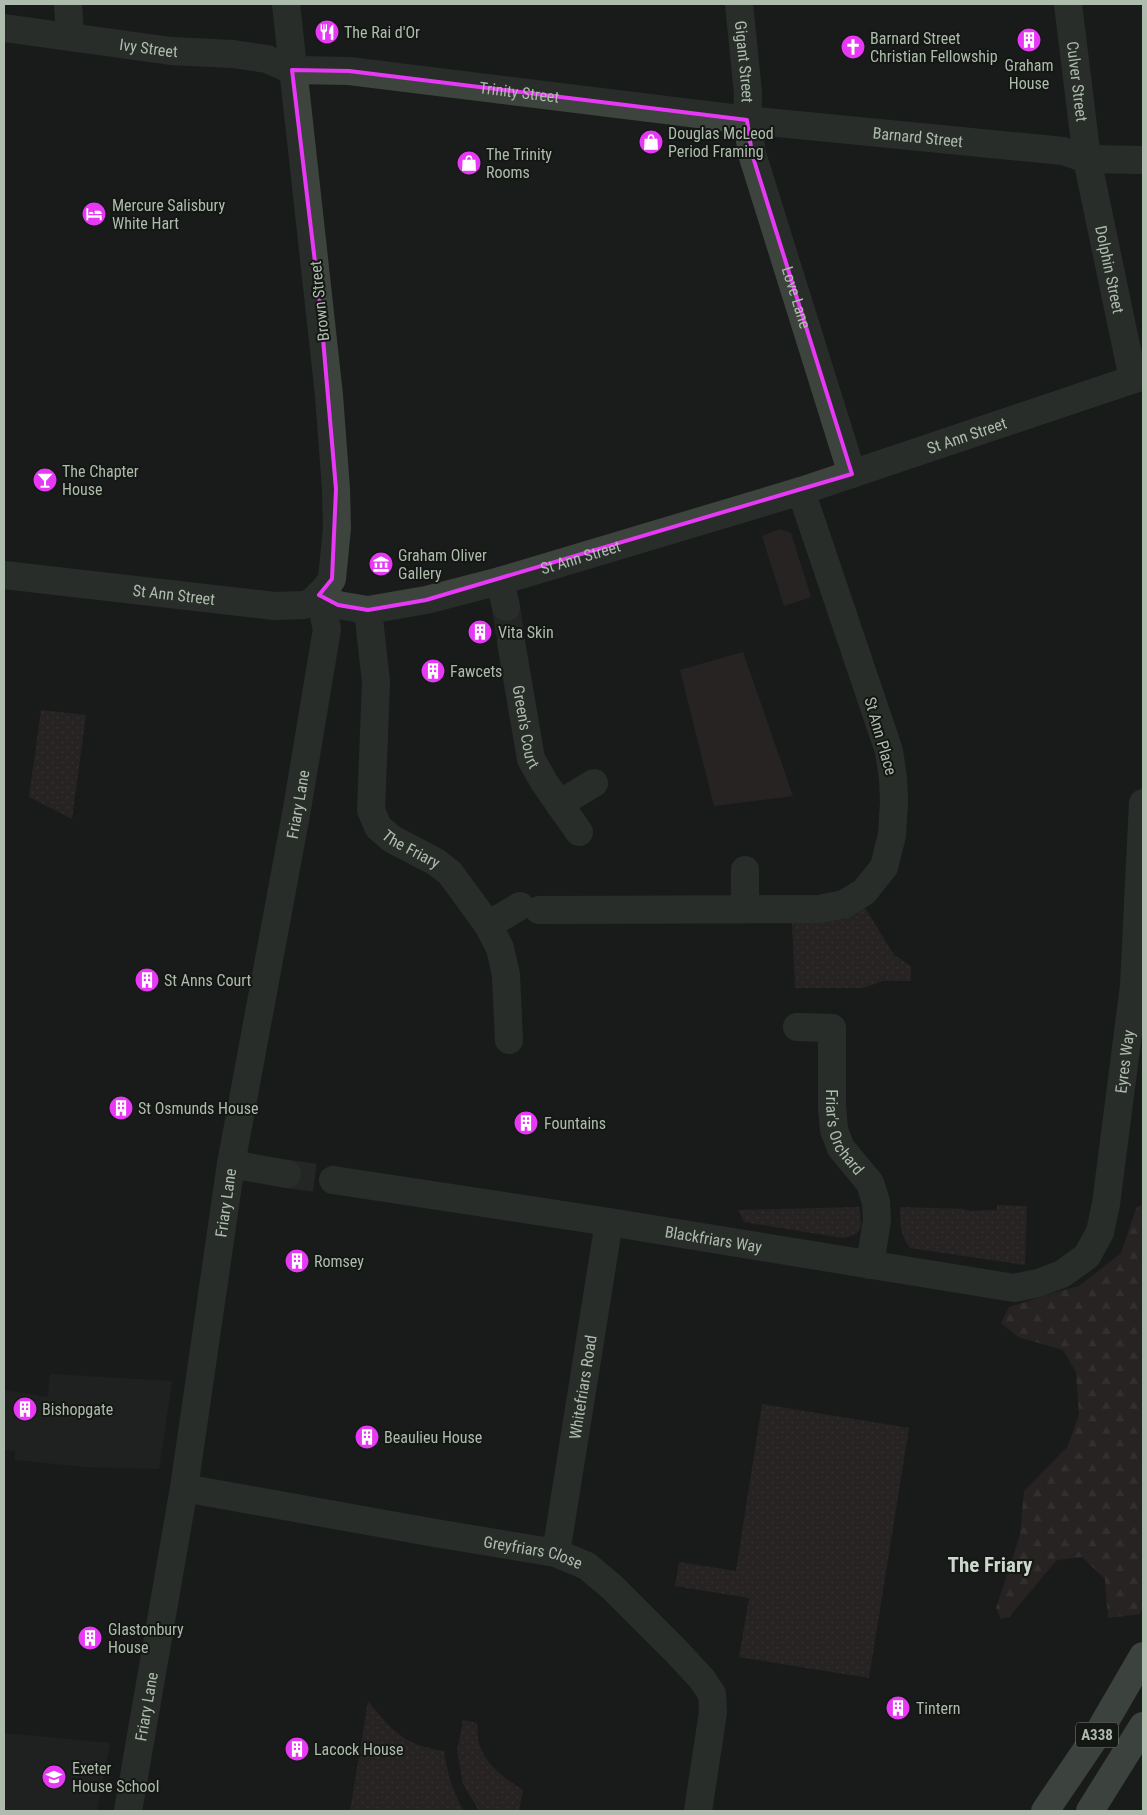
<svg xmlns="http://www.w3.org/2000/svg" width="1147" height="1815" viewBox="0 0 1147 1815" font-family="'Roboto Condensed',sans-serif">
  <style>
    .built { fill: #262927 }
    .grass { fill: url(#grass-dots) }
    .forest { fill: url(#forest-firs) }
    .garden { fill: #352e2a }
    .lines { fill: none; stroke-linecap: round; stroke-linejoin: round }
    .minor-tunnel { stroke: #303431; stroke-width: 28; stroke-dasharray: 28 14; stroke-linecap: butt }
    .minor { stroke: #3d433d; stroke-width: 28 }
    .highway { stroke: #677267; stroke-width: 28 }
    .marked { fill: none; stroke: #e739f5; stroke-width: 4; stroke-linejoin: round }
    .labels { text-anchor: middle; stroke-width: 4; stroke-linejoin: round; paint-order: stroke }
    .shield { fill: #151715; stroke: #7f8a7f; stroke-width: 1 }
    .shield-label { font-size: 15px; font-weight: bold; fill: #adbcac }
    .poi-label { font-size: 16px; fill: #adbcac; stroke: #151715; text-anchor: start }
    .street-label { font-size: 16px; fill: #adbcac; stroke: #151715 }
    .district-label { font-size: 21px; font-weight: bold; fill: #cdd8cd; stroke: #151715 }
  </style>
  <defs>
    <pattern id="grass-dots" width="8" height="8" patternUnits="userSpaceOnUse" patternTransform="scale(1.25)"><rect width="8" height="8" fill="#352e2a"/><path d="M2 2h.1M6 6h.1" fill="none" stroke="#504a46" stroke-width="1.8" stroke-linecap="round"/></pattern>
    <pattern id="forest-firs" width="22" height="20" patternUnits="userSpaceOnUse" patternTransform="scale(1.25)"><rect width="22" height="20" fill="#352e2a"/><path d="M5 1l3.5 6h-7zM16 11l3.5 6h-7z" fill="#504a46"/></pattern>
  </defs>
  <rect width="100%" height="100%" fill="#1a1c1b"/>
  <path class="built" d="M50,1374L172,1381L159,1469L84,1467L15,1460V1451L4,1450V1390L48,1397Z
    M4,1733L110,1743L97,1811H4Z"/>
  <path class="grass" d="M41,710L86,715L72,819L29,797Z
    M864,906L894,955L911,966V981H883L863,988H795L792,922Z
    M997,1205L1027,1206L1025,1265L910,1248C900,1235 900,1223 900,1207L963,1209L970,1211L997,1210Z
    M859,1207C862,1225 865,1235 843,1238L744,1222L738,1210Z
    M762,1404L909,1428L869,1678L739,1657L749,1598L675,1586L679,1562L736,1571Z
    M368,1701C393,1731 403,1745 444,1751C447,1773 453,1792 464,1811H350Z
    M463,1720L477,1723C478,1730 477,1740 480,1746C487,1767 506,1779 523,1790L519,1811H479L463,1784L457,1750Z"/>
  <path class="forest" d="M1143,1204V1606L1140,1614L1108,1618L1105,1579L1082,1557L1057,1560L1009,1617L1001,1619L996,1608L1020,1535L1024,1491L1068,1446L1079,1414L1076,1372L1063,1350L1018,1337L1001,1323L1009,1307L1056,1292L1079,1286L1121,1253L1136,1208Z"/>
  <path class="garden" d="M780,529L791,533L811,597L784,606L762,536Z
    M743,652L793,796L714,806L680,670Z"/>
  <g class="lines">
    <path class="minor-tunnel" d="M506,607L511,642
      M287,1174L333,1180"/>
    <g class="minor">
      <path d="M68,4L70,36"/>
      <path id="s1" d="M739,4L748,93L747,120L752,154L852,474"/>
      <path id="s2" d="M1068,4L1087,159L1133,379"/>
      <path id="s3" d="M4,28L171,51L233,54L267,59L292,70L349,71L747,120L1063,151L1087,159L1143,160"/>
      <path id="s4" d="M4,575L275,606L304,605L312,602L326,588L332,579L337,528L336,489L329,395L286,4"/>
      <path d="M500,581L506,607"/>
      <path id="s5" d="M319,595L338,605L368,610L426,600L500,581L801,491L1143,376"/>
      <path id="s6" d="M368,610L376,682L371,810L378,827L392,839L436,862L450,873L488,925L500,948L506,975L509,1040"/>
      <path id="s7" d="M511,642L531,759L544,782L579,832"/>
      <path d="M559,804L594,783"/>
      <path d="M745,870V909"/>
      <path d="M539,910L820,909L844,904L864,892L884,867L892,835L894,802L893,778L889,751L801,491"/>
      <path d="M488,925L520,906"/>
      <path id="s8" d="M797,1027L832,1028V1106L834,1130L841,1148L870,1183L876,1202L877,1220L870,1265"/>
      <path d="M231,1164L287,1174"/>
      <path id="s9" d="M333,1180L609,1222L1014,1288L1038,1283L1062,1274L1087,1256L1100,1232L1106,1204L1134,986L1143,803"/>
      <path id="s10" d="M184,1488L435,1533L556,1553L587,1566L612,1587L675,1650L702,1679L712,1694L713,1712L698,1811"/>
      <path id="s11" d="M556,1553L609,1222"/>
      <path id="s12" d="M128,1811L184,1488L231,1164L297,809L327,629L319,595"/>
    </g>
    <path class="highway" d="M1045,1811L1100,1730L1143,1656
      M1090,1811L1143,1726"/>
  </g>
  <path d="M0 0H1147V1815H0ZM292,70L349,71L747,120L752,154L852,474L426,600L368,610L338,605L319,595L332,579L336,489L320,304Z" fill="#1a1c1b" fill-opacity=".55" fill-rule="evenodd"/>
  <path class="marked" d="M292,70L349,71L747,120L752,154L852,474L426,600L368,610L338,605L319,595L332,579L336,489L320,304Z"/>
  <defs>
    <symbol id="restaurant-disc" viewBox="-11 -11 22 22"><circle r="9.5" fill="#e739f5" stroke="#151715"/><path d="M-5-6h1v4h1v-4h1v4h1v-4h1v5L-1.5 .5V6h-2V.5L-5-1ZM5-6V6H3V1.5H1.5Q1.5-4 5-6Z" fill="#fff"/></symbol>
    <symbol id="building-disc" viewBox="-11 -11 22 22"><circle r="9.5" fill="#e739f5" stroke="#151715"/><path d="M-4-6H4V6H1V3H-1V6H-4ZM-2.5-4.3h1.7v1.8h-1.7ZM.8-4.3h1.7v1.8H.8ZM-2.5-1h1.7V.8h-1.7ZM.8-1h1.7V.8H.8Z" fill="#fff"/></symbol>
    <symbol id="church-disc" viewBox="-11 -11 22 22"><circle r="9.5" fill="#e739f5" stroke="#151715"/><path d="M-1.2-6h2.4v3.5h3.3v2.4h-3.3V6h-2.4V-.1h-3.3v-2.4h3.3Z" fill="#fff"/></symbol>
    <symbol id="shop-disc" viewBox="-11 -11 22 22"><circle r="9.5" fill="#e739f5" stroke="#151715"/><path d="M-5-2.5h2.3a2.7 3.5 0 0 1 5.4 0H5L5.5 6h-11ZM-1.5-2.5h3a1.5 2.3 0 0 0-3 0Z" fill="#fff"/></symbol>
    <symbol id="hotel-disc" viewBox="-11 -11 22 22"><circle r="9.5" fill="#e739f5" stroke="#151715"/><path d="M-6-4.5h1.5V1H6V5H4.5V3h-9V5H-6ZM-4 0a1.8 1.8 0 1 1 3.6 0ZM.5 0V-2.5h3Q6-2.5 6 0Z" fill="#fff"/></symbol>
    <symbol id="bar-disc" viewBox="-11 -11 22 22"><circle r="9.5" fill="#e739f5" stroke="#151715"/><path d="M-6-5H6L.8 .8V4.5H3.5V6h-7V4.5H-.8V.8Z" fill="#fff"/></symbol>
    <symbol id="museum-disc" viewBox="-11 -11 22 22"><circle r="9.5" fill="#e739f5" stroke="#151715"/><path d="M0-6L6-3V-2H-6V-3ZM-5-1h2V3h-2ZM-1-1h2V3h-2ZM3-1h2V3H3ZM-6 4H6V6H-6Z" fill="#fff"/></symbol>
    <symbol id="school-disc" viewBox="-11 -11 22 22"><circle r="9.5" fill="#e739f5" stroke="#151715"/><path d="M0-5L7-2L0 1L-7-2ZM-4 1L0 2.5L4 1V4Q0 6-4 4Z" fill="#fff"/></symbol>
  </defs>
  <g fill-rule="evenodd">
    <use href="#restaurant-disc" x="313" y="18" width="28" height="28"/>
    <use href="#building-disc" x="1015" y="26" width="28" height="28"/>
    <use href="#church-disc" x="839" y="33" width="28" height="28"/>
    <use href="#shop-disc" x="637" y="128" width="28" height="28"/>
    <use href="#shop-disc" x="455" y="149" width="28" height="28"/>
    <use href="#hotel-disc" x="80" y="200" width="28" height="28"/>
    <use href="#bar-disc" x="31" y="466" width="28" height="28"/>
    <use href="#museum-disc" x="367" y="550" width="28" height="28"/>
    <use href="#building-disc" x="466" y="618" width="28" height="28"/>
    <use href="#building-disc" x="419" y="657" width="28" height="28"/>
    <use href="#building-disc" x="133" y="966" width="28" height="28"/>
    <use href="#building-disc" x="107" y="1094" width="28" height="28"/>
    <use href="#building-disc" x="512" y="1109" width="28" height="28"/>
    <use href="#building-disc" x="283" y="1247" width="28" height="28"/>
    <use href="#building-disc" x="11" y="1395" width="28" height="28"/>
    <use href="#building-disc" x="353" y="1423" width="28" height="28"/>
    <use href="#building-disc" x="76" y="1624" width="28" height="28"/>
    <use href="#building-disc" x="884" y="1694" width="28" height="28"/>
    <use href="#building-disc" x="283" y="1735" width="28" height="28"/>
    <use href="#school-disc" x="40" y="1763" width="28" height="28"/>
  </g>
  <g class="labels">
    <rect class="shield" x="1076" y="1722.5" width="42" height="25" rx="4"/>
    <g class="shield-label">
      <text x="1097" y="1740">A338</text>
    </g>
    <g class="poi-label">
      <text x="344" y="38">The Rai d'Or</text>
      <text x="870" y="44">Barnard Street<tspan x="870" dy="18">Christian Fellowship</tspan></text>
      <text x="1029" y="71" text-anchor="middle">Graham<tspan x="1029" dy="18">House</tspan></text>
      <text x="668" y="139">Douglas McLeod<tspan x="668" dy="18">Period Framing</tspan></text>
      <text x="486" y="160">The Trinity<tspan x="486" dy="18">Rooms</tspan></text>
      <text x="112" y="211">Mercure Salisbury<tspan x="112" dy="18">White Hart</tspan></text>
      <text x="62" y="477">The Chapter<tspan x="62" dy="18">House</tspan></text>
      <text x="398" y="561">Graham Oliver<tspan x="398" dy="18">Gallery</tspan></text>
      <text x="498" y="638">Vita Skin</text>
      <text x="450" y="677">Fawcets</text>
      <text x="164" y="986">St Anns Court</text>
      <text x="138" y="1114">St Osmunds House</text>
      <text x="544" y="1129">Fountains</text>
      <text x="314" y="1267">Romsey</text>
      <text x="42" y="1415">Bishopgate</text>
      <text x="384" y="1443">Beaulieu House</text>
      <text x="108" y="1635">Glastonbury<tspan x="108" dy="18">House</tspan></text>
      <text x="916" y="1714">Tintern</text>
      <text x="314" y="1755">Lacock House</text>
      <text x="72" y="1774">Exeter<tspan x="72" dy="18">House School</tspan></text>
    </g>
    <g class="street-label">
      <text dy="6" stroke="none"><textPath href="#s3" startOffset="146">Ivy Street</textPath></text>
      <text dy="6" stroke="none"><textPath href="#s1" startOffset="58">Gigant Street</textPath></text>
      <text dy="6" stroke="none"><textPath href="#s2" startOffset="78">Culver Street</textPath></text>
      <text dy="6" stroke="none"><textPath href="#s3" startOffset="521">Trinity Street</textPath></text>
      <text dy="6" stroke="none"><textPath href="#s3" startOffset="922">Barnard Street</textPath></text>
      <text dy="6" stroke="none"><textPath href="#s2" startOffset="269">Dolphin Street</textPath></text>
      <text dy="6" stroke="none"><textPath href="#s1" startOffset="301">Love Lane</textPath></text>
      <text transform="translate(319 301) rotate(-96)" y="6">Brown Street</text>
      <text dy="6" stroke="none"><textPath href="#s5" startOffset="676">St Ann Street</textPath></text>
      <text dy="6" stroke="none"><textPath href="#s5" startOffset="271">St Ann Street</textPath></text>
      <text dy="6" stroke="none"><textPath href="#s4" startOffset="171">St Ann Street</textPath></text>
      <text dy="6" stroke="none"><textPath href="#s7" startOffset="86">Green's Court</textPath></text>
      <text transform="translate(881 736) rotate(74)" y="6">St Ann Place</text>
      <text dy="6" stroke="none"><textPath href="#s12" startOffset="1021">Friary Lane</textPath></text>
      <text dy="6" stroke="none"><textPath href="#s6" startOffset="259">The Friary</textPath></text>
      <text dy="6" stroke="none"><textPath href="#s9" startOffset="970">Eyres Way</textPath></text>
      <text dy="6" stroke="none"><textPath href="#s8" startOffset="142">Friar's Orchard</textPath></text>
      <text dy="6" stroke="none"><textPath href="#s12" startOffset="616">Friary Lane</textPath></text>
      <text dy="6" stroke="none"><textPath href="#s9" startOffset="385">Blackfriars Way</textPath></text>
      <text dy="6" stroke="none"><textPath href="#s11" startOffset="168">Whitefriars Road</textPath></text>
      <text dy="6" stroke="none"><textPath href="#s10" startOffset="355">Greyfriars Close</textPath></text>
      <text dy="6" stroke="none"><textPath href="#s12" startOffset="106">Friary Lane</textPath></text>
    </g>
    <g class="district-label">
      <text x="990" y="1572">The Friary</text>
    </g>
  </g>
  <rect width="1147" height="1815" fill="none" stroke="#adbcac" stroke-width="10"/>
</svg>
